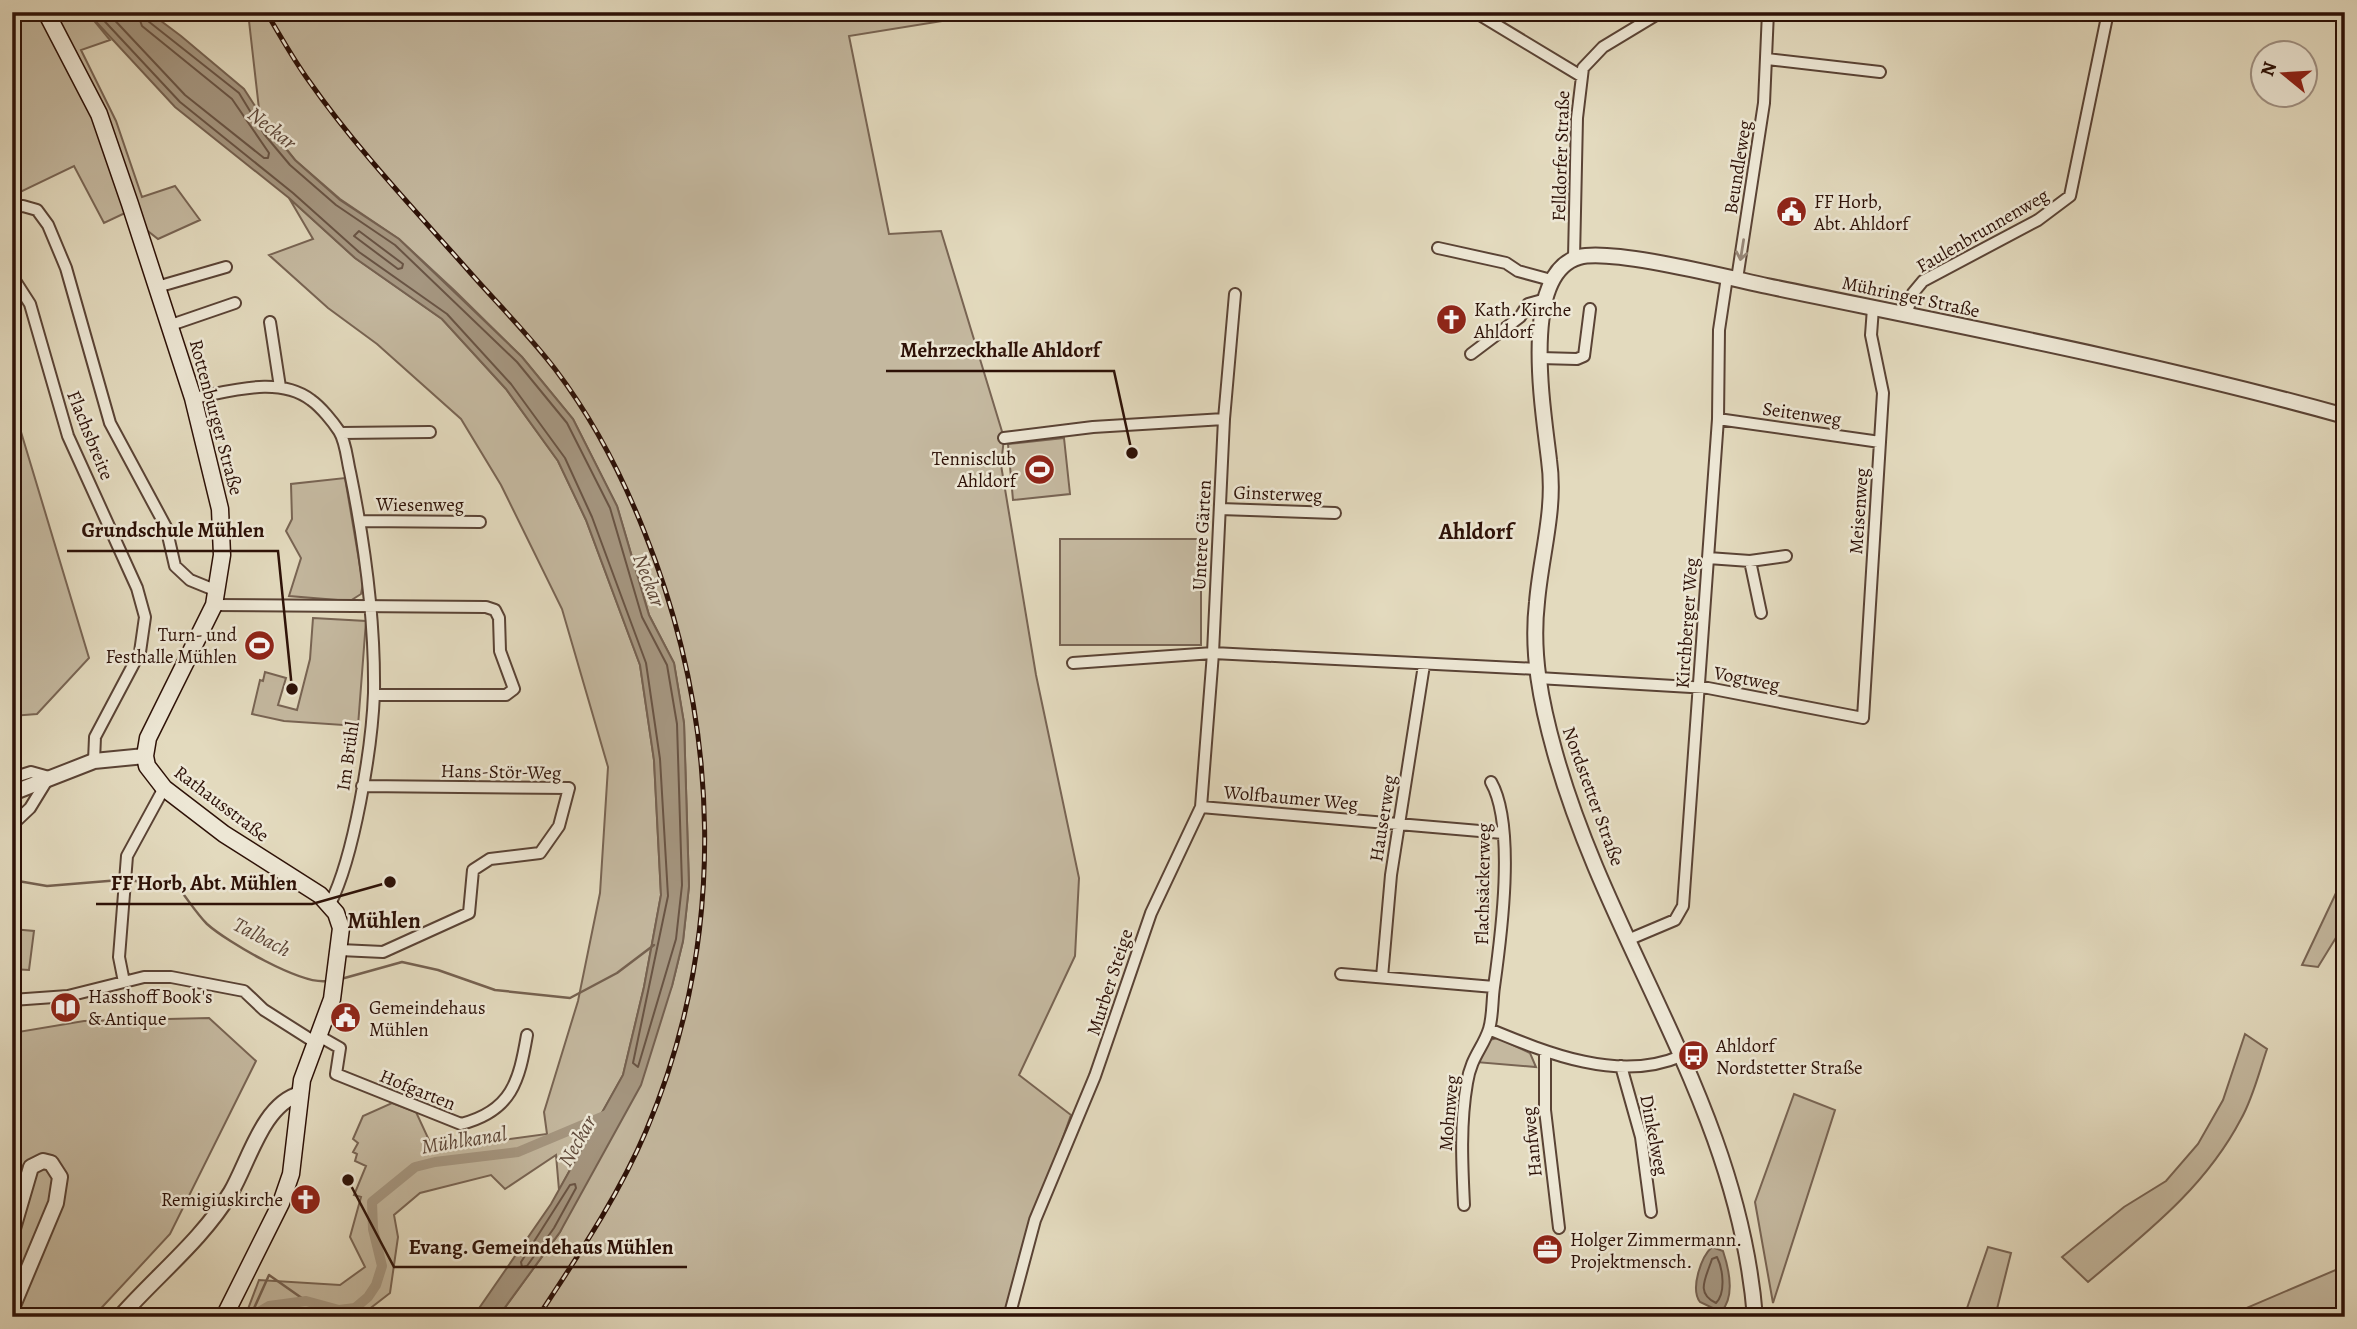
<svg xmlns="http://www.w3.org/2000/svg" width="2357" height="1329" viewBox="0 0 2357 1329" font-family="Alegreya,serif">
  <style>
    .green { fill: #c4b89f; stroke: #786453; stroke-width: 2 }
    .water { fill: #a59680; stroke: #756150; stroke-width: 2 }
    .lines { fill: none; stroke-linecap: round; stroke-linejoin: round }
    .shore { stroke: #695444; stroke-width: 2 }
    .stream { stroke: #756150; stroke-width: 2.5 }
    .canal { stroke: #a59680; stroke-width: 10 }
    .minor-casing { stroke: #5a4335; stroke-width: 14 }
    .tertiary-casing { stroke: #5a4335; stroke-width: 18 }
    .secondary-casing { stroke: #2d1107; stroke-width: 19 }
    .minor { stroke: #ede7d5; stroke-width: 10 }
    .tertiary { stroke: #ede7d5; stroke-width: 14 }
    .secondary { stroke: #ede7d5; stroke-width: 16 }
    .rail-casing { stroke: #2d1107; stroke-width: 5 }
    .rail { stroke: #ede7d5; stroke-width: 2.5; stroke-dasharray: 8; stroke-linecap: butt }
    .oneway { stroke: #978778 }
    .labels { text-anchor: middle; stroke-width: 5; stroke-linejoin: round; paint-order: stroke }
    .street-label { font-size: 19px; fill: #2d1107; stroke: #ede7d5 }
    .poi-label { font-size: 19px; fill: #2d1107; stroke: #ede7d5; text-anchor: start }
    .water-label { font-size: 21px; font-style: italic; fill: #5d4637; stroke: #ede7d5 }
    .quarter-label { font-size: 23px; font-weight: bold; fill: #2d1107; stroke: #ede7d5 }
    .leader { fill: none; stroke: #2d1107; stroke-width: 2.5 }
    .callout-dot { fill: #2d1107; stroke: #ede7d5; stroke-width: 2.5 }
    .callout-label { font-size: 21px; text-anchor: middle; font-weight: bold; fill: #2d1107; stroke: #ede7d5; stroke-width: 5; stroke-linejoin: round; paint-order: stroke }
  </style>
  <rect width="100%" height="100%" fill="#e3dabe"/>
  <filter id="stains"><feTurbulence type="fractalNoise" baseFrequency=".00286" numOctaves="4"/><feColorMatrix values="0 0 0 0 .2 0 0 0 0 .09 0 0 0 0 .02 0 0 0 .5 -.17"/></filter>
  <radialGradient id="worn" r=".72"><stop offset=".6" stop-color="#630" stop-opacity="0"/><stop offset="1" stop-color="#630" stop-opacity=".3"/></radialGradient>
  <path class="green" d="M12,12H87L110,40L81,50L116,121L142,197L175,186L200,220L158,239L125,213L104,223L74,166L12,196Z
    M248,12H969L942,21L849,36L889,234L941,231L1004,438L1001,465L1036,675L1079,878L1075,956L1019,1075L1071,1115L1018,1262L1007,1317H498L560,1232L672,986L683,941L689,886L684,723L674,663L649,615L617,506L573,419L522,357L455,291L399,239L340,199L295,160L270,129L259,109Z
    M289,198L355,258L442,319L506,389L558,461L586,520L640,665L654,760L661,895L644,987L623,1075L559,1190L556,1155L505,1189L491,1175L420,1193L394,1215L398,1237L390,1293L359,1317H335L319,1312L245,1317L259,1280L340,1285L365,1267L350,1237L361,1197L354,1195L366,1166L355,1161L357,1154L353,1152L358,1143L353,1139L363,1116L392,1103L416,1112L429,1140L427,1150L547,1134L544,1112L578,1001L600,893L608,767L562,609L501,485L461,419L377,344L328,308L269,255L313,239Z
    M12,402L89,658L37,714L12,716Z
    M1064,438L1070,494L1013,500L1008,444Z
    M345,478L363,584L361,594L350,601L289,596L301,558L286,531L292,519L291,484Z
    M1060,539H1201V645H1060Z
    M313,618L366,621L358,726L284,721L252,714L260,680L263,681L265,672L286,678L278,705L297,710L310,659Z
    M2345,874V923L2318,967L2302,965Z
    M12,929L34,931L29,970L12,969Z
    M209,1018L256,1061L170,1234L93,1317H12V1033L84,1021Z
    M2245,1034L2267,1049C2259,1072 2253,1098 2241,1119C2205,1188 2146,1233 2088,1282L2062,1257L2124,1207L2166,1181L2198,1144L2223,1100Z
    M1498,1038L1530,1053L1536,1067L1475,1062L1489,1040Z
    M1794,1094L1835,1110L1773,1303L1755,1202Z
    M1988,1247L2011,1253L1995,1317H1964Z
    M2345,1266V1317H2232L2237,1312Z"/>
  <path class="water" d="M87,12H149L181,36L244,89L270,129L295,160L340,200L399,239L522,357L573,419L617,506L649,615L674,663L684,723L689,886L683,941L672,986L641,1085L560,1232L498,1317H473L551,1204L623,1075L644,987L661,895L654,760L640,665L586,520L558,461L506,389L442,319L355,258L289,198L175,107Z
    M1712,1247L1723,1251C1729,1269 1735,1297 1721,1312L1700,1302C1690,1289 1701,1257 1712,1247Z"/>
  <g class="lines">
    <path class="shore" d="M96,12L180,102L293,193L359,252L447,314L511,384L565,458L592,517L646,663L660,759L668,896L633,1063L638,1067L676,939L682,885L677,724L667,665L642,617L610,508L567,423L517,362L395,245L336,205L290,165L264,134L239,93L148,21L145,12
      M107,12L185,95L264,158H268L269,153L232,99L142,26L137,12
      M359,231L403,264L402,268L398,269L354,236Z
      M575,1184L576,1188L554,1228L527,1266L522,1267L521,1262L570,1185Z
      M1717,1257C1723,1269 1726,1293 1716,1303C1695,1293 1706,1278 1712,1259Z"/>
    <path class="stream" d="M12,880L47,886L120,880
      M127,880L177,886C187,898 196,913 207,924C227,942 301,985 327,981
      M341,979L402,962L438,970L495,990L570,998L617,973L654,945
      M251,1315L269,1275L306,1301"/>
    <path class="canal" d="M250,1317L269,1306L306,1301L339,1310L355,1308L368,1297L376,1285L382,1266L373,1229L372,1202L415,1167L435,1162L518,1152L611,1113"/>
    <defs>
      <path id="minor" d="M1475,12L1581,76
        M1767,59L1880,72
        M12,207L23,206L37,210L48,225L66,268L110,423L166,527L175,566L190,580L217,591
        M1438,248L1506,263L1518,271L1551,280
        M1574,258L1577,118L1583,68L1603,47L1661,12
        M12,276L30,304L68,436L137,588L145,617L140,652L95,737L94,761
        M1737,279L1764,103L1768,12
        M157,287L226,267
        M1906,315L1913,293L1923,281L2038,220L2070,196L2108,12
        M270,322L280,387
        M171,325L235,303
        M1471,354L1520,317L1528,304L1546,299
        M1540,358L1577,359L1584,356L1590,309
        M193,398C229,392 278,375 311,400C321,407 333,422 339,431C346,442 347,460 350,472C365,545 375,618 374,693C372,748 354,857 330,904
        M1718,419L1880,442
        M341,433L430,432
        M1004,438L1093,427L1224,419
        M1220,509L1335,513
        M360,521L480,522
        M1708,558L1750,561L1786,556
        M1750,561L1761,613
        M214,605L486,607L495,610L499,618L500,651L514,689L506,695H374
        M1073,663L1213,653L1537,669
        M1538,678L1708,688L1863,718L1883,393L1871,335L1873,308
        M12,778L31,772L49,777L30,808L12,825
        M1201,807L1503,833
        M1630,939L1675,920L1683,906L1718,419L1719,330L1727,277
        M340,950L383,952L469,913L473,870L490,859L540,853L559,826L569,788L362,786
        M1341,974L1494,987
        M1382,977L1391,875L1424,665
        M124,982L119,957L127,856L164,788
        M12,1000L68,996L144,977H171L244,991L264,1010L316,1043
        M1489,1029C1547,1053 1619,1083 1681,1056
        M319,1036L340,1048L336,1074L461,1124C512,1111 519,1081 527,1035
        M1545,1052V1110L1559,1228
        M1621,1066L1641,1137L1651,1212
        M1464,1205C1462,1164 1460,1123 1467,1083C1471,1057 1483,1048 1489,1029C1493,1016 1492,1000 1494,987C1501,937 1516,826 1491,782
        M1009,1317L1035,1220L1095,1076L1151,913L1201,807L1213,653L1224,419L1235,294"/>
      <path id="tertiary" d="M12,793L94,761L145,756
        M12,1232L31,1167L43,1161L51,1163L60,1177L56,1203L12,1308
        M120,1317C157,1275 202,1240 231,1192C249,1161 263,1104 300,1094
        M1755,1317C1738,1105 1610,949 1555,753C1541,703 1531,654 1537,602C1541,554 1556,509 1549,460C1544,414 1519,274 1579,257C1612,248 1729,278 1767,286C1960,326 2155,363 2345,416"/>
      <path id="secondary" d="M46,12L99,114L130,204L193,398L220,509L222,555L214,605L148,738L145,756L147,766L164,788L224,834L320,895L336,913L341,928L332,999L302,1080L291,1174L281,1203L224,1317"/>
    </defs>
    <use href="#minor" class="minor-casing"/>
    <use href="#tertiary" class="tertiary-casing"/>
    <use href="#secondary" class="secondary-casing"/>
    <use href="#minor" class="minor"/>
    <use href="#tertiary" class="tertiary"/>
    <use href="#secondary" class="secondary"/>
    <defs>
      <path id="rail" d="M266,12C280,35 293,59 309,81C356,148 413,208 467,269C496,302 528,334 555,369C593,419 621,473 644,531C721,723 728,938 646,1131C618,1197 577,1257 538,1317"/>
    </defs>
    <use href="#rail" class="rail-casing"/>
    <use href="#rail" class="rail"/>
  </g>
  <defs><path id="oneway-shaft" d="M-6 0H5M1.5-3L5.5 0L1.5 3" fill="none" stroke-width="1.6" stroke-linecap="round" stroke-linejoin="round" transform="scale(1.75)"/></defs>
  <use class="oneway" href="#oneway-shaft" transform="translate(1742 250) rotate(99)"/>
  <defs>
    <symbol id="civic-disc" viewBox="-11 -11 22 22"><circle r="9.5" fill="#8f2418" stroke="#ede7d5"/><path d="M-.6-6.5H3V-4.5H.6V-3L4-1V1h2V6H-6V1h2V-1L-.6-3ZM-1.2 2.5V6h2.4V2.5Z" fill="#fff"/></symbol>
    <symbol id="church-disc" viewBox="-11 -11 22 22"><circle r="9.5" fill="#8f2418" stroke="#ede7d5"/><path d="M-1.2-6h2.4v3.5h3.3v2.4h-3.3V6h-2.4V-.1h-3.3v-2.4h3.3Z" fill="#fff"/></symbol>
    <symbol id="stadium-disc" viewBox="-11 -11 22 22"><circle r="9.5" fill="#8f2418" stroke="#ede7d5"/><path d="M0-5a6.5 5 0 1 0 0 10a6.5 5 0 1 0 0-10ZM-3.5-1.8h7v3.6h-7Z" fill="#fff"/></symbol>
    <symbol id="library-disc" viewBox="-11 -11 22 22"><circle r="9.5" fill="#8f2418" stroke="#ede7d5"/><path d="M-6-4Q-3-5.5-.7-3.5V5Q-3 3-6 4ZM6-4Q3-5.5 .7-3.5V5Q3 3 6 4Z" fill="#fff"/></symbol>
    <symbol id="bus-disc" viewBox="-11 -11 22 22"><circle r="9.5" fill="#8f2418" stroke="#ede7d5"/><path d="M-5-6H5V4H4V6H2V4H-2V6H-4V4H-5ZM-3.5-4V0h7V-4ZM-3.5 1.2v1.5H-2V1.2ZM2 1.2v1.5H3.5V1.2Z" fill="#fff"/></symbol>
    <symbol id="office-disc" viewBox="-11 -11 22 22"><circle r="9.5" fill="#8f2418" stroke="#ede7d5"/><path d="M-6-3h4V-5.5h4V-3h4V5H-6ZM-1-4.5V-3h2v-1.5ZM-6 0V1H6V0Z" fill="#fff"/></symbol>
  </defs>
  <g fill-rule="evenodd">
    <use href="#civic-disc" x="1774" y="194" width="35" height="35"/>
    <use href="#church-disc" x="1434" y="302" width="35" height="35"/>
    <use href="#stadium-disc" x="1022" y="452" width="35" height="35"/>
    <use href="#stadium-disc" x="242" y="628" width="35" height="35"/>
    <use href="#library-disc" x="48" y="990" width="35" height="35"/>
    <use href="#civic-disc" x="328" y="1000" width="35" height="35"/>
    <use href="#bus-disc" x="1676" y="1038" width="35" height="35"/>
    <use href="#church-disc" x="288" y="1182" width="35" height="35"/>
    <use href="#office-disc" x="1530" y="1232" width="35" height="35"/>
  </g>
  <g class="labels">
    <g class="street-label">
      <text transform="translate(1560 156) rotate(-88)" y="7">Felldorfer Straße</text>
      <text transform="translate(1737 167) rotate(-81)" y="7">Beundleweg</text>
      <text transform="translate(1982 230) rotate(-30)" y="7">Faulenbrunnenweg</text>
      <text transform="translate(1911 296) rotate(12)" y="7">Mühringer Straße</text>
      <text transform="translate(1802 413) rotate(8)" y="7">Seitenweg</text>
      <text transform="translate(217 417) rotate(75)" y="7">Rottenburger Straße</text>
      <text transform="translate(91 435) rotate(68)" y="7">Flachsbreite</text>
      <text transform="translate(1278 493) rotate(2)" y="7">Ginsterweg</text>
      <text x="420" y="511">Wiesenweg</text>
      <text transform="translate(1858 511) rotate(-86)" y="7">Meisenweg</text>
      <text transform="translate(1201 535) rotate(-87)" y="7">Untere Gärten</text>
      <text transform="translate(1686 623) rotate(-86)" y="7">Kirchberger Weg</text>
      <text transform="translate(1747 678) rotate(11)" y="7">Vogtweg</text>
      <text transform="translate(347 756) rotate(-82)" y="7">Im Brühl</text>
      <text transform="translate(501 771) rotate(1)" y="7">Hans-Stör-Weg</text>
      <text transform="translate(1594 796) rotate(70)" y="7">Nordstetter Straße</text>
      <text transform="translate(1291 797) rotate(5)" y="7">Wolfbaumer Weg</text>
      <text transform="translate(222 803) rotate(37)" y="7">Rathausstraße</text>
      <text transform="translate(1382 818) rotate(-81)" y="7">Hauserweg</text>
      <text transform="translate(1482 884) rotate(-89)" y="7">Flachsäckerweg</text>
      <text transform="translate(1109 982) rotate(-72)" y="7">Murber Steige</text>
      <text transform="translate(418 1089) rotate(22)" y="7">Hofgarten</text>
      <text transform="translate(1448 1113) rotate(-85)" y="7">Mohnweg</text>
      <text transform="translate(1655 1135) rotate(79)" y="7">Dinkelweg</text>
      <text transform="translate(1531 1142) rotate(-96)" y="7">Hanfweg</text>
    </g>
    <g class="poi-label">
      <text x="1814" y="208">FF Horb,<tspan x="1814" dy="22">Abt. Ahldorf</tspan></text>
      <text x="1474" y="316">Kath. Kirche<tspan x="1474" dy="22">Ahldorf</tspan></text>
      <text x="1016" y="465" text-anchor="end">Tennisclub<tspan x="1016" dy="22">Ahldorf</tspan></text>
      <text x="237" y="641" text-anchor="end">Turn- und<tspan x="237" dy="22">Festhalle Mühlen</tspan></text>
      <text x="88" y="1003">Hasshoff Book's<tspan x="88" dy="22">&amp; Antique</tspan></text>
      <text x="369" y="1014">Gemeindehaus<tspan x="369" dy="22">Mühlen</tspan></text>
      <text x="1716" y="1052">Ahldorf<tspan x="1716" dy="22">Nordstetter Straße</tspan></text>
      <text x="283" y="1206" text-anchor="end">Remigiuskirche</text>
      <text x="1570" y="1246">Holger Zimmermann.<tspan x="1570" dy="22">Projektmensch.</tspan></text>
    </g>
    <g class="water-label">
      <text transform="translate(272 128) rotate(38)" y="7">Neckar</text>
      <text transform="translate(649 580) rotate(69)" y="7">Neckar</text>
      <text transform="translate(262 937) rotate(28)" y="7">Talbach</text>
      <text transform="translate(464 1140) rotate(-9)" y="7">Mühlkanal</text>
      <text transform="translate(577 1141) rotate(-60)" y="7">Neckar</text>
    </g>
    <g class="quarter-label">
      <text x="1476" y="539">Ahldorf</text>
      <text x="384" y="928">Mühlen</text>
    </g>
  </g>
  <path class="leader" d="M1132 453L1114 371H886M292 689L278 551H67M390 882L312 904H96M348 1180L394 1267H687"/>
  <g class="callout-dot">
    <circle cx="1132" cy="453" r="7"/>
    <circle cx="292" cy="689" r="7"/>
    <circle cx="390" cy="882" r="7"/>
    <circle cx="348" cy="1180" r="7"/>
  </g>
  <g class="callout-label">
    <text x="1000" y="357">Mehrzeckhalle Ahldorf</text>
    <text x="173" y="537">Grundschule Mühlen</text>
    <text x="204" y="890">FF Horb, Abt. Mühlen</text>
    <text x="541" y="1254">Evang. Gemeindehaus Mühlen</text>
  </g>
  <rect width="2357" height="1329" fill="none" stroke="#e3dabe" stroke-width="42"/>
  <rect x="14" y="14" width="2329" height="1301" fill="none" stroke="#2d1107" stroke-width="3.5"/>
  <rect x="21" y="21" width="2315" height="1287" fill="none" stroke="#2d1107" stroke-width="2"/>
  <g transform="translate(2284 74) rotate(288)"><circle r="33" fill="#ede7d5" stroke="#a09183" stroke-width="2"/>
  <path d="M0-5L12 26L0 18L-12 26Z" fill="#8f2418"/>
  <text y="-10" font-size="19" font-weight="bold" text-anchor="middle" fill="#2d1107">N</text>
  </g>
  <rect width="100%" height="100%" filter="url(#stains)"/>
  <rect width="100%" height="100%" fill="url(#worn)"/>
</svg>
